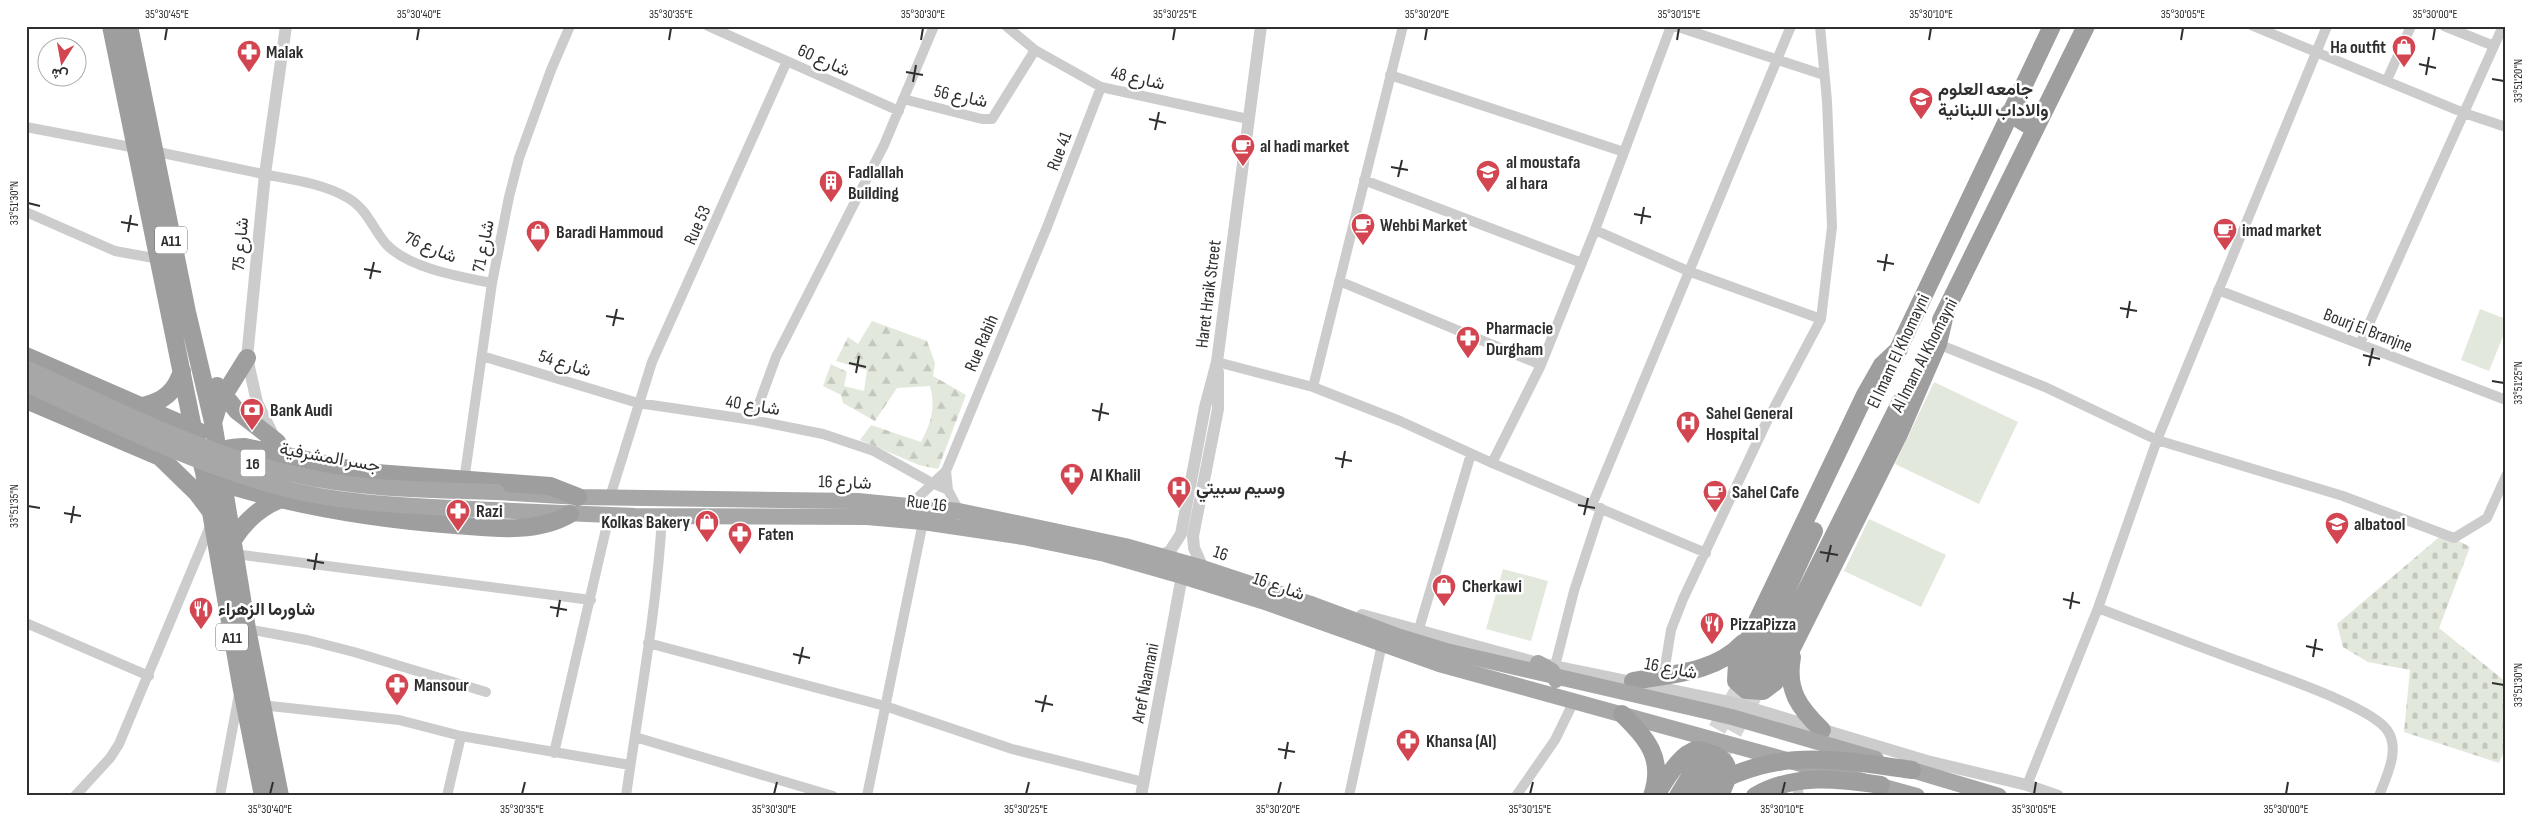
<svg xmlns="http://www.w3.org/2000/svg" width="2532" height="822" viewBox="0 0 2532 822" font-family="'Sofia Sans Condensed',Vazirmatn,sans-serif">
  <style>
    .forest { fill: url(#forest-firs) }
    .cemetery { fill: url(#cemetery-stones) }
    .pitch { fill: #e3e8dc }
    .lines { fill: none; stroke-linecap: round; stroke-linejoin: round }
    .trunk-tunnel { stroke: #d5d5d5; stroke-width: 18; stroke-dasharray: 18 9; stroke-linecap: butt }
    .minor { stroke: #ccc; stroke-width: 10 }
    .tertiary { stroke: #ccc; stroke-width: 12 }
    .primary { stroke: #a7a7a7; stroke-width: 16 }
    .trunk { stroke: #9e9e9e; stroke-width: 18 }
    .primary-bridge { stroke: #a7a7a7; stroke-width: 16 }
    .trunk-bridge { stroke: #9e9e9e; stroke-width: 18 }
    .ticks { fill: none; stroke: #2f2f2f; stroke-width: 2 }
    .labels { text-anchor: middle; stroke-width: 5; stroke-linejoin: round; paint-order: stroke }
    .shield { fill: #fff; stroke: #6d6d6d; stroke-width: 1 }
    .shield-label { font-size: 16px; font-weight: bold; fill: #2f2f2f }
    .poi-label { font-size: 18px; font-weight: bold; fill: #2f2f2f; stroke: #fff; text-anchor: start }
    .street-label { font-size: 18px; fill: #2f2f2f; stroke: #fff }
    .neatline { fill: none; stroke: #2f2f2f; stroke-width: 2 }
    .ticks-label { font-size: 12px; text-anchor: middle; fill: #2f2f2f }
  </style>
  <defs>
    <pattern id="forest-firs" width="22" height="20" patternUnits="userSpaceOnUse" patternTransform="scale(1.25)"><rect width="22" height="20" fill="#e3e8dc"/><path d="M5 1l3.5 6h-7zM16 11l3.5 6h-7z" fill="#c3c7bd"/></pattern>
    <pattern id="cemetery-stones" width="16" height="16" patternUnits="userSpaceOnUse" patternTransform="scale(1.25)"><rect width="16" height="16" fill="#e3e8dc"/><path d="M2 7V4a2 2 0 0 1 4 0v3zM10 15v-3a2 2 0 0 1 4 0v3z" fill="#c3c7bd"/></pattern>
  </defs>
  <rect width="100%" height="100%" fill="#fff"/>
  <path class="forest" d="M872,321L927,341L935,363L933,376L966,395L938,469L919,465L860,440L871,425L921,442C931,424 936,406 930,386L897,388L875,421L843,403L841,395L823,386L831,364L847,372L844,386L864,391L867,370L836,361L848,337L858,344Z"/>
  <path class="cemetery" d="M2444,533L2470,547L2439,628L2506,682V748L2499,763L2404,732L2410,670L2368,662L2343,647L2337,624Z"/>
  <path class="pitch" d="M2480,309L2506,319V329L2489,371L2461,360Z
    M1934,382L2018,422L1979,504L1895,464Z
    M1869,519L1946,555L1921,607L1844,571Z
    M1503,569L1548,581L1531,641L1486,629Z"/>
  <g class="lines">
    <path class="trunk-tunnel" d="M1704,753L1746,677
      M1720,756L1760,683"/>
    <path class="minor" d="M708,26L899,111
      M1006,26L1035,50L1101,87L1248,119
      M1675,26L1824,75
      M2253,26L2464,113L2506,127
      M2444,26L2494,46
      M1390,75L1624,152
      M2387,80L2411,26
      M903,99L982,119H992L1035,50
      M26,127L136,148
      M153,151C191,159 230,167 268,175C295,180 324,184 348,198C367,209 373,229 386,244C408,268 461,277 492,283
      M1364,180L1582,263
      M26,212L115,251L159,259
      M1595,230L1688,271L1821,319
      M1339,281L1541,365
      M2218,290L2506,400
      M1938,344L2045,387L2157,440L2343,496L2454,538L2487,518L2506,476
      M2360,344L2503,26
      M482,356L638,403L753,420L823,434L874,451L932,483L948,490
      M1217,362L1313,387L1400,421L1492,463L1706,553
      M1313,387L1403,26
      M753,420L776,357L884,145L934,26
      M1492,463L1541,365L1595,230L1671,26
      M464,481L492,283L509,197L519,158L551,70L570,26
      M610,497L652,362L787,61
      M1592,505L1791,26
      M909,506L946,471
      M959,511L948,490L946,471L1047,227L1101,87
      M235,554L591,600
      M2098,608C2148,627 2197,646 2247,664C2278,676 2370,706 2387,730C2401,749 2386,777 2379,796
      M26,623L149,676
      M247,629L307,640L354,652L486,692
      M1418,632L1471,454
      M648,643L885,706L1012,749L1144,782
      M1555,666L1574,591L1601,508
      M1663,679L1671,630L1683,599L1768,419L1821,319L1832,227L1827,101L1820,26
      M261,705L399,720L461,736L630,765
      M635,737L833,796
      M554,753L609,516
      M1796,782L1799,796
      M2027,785L2098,608L2157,440L2327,26
      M75,796L110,758L119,744L211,524
      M220,796L239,694
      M447,796L461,736
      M626,796C639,703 657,610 662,516
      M867,796L923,522
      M1349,796L1382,644
      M1516,796L1555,740L1574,701"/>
    <path class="tertiary" d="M274,437L257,402L247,358L265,174L286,26
      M1162,555L1170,551L1181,534L1205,407L1217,362L1261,26
      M1203,568L1194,548L1193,536L1218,409V372
      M1362,615L1538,663L1734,703L1927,761L2027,785L2058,796
      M1141,796L1182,576"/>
    <path class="primary" d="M497,492L578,497L858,501L959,511L1125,546L1203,568L1311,604
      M493,510L635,516L867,517L923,522L1023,537L1105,554L1182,576L1262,601L1439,664L1917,796
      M1538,663L1552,671L1556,680
      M1912,770L1999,796"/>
    <path class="trunk" d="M111,26L193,428L204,472L241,685L263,796
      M129,26L187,312L213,422L247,629L280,796
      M2009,113L2035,129
      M1941,320L2086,26
      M1899,349L1882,365L1865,395L1737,663L1736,681L1746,690L1763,691L1775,682L1899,434L1938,344L1946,310
      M26,356L200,432
      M1894,358L2052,26
      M217,386L237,411L277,442
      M26,400L160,457L197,493L209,509
      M143,406C164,401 175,392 182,371
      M213,423L219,403L247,358
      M210,460C220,449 231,447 245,447L363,472L550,486L578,497
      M215,481C294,506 373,519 455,525C493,528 536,534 570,514
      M233,540C245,521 259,508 279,500
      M1792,657C1786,690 1799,708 1822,730
      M1746,677L1814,531
      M1633,681C1671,674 1715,673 1743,643
      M1760,683L1901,401
      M1622,714C1647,739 1665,758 1652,796
      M1655,796C1666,781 1678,755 1696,750C1728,755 1736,768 1719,796
      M1678,796L1700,760
      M1697,796L1713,769
      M1755,796C1794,773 1838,779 1881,785"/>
    <path class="primary-bridge" d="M26,368C114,408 202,454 297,475C362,490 431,490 497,492
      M26,384C108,421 189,462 275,486C346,506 420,506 493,510
      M1311,604L1400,637L1446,651L1732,717L1876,759"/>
    <path class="trunk-bridge" d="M1694,796C1770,746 1828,758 1912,770"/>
  </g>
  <path class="ticks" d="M165,40L167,28M417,40L419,28M669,40L671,28M921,40L923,28M1173,40L1175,28M1425,40L1427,28M1677,40L1679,28M1929,40L1931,28M2181,40L2183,28M2433,40L2435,28M2419,64L2436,68M906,72L923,75M2426,75L2429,57M2492,79L2504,81M913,82L916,65M1149,119L1166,123M1155,130L1159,112M1391,167L1408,170M1398,177L1402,160M28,203L40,206M1634,214L1651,217M121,222L138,225M1641,224L1644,207M128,232L131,215M1877,261L1894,264M364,269L381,272M1884,271L1887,254M370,279L374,262M2120,308L2137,311M606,316L624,319M2127,318L2130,301M613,326L617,309M2363,355L2380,359M849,363L866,367M2369,366L2373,348M856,373L859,356M2492,381L2504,383M1092,410L1109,414M1099,421L1102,403M1335,458L1352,461M1342,468L1345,451M1578,505L1595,508M28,506L40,508M64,513L81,516M1584,515L1588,498M71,523L74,506M1820,552L1838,555M307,560L324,563M1827,562L1831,545M314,570L317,553M2063,599L2080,603M550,607L567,610M2070,609L2073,592M557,617L560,600M2306,646L2323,650M793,654L810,658M2313,657L2316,639M799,664L803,647M2492,683L2504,685M1035,701L1053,705M1042,712L1046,695M1278,749L1295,752M1285,759L1288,742M270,794L273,782M522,794L525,782M774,794L777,782M1026,794L1029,782M1278,794L1281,782M1530,794L1533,782M1782,794L1785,782M2034,794L2036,782M2286,794L2288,782"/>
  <defs>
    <symbol id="shop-pin" viewBox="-11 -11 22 30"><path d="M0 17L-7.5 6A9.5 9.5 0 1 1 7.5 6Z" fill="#d34551" stroke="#fff"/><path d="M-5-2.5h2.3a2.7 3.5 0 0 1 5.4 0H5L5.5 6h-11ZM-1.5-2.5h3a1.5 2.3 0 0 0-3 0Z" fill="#fff"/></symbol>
    <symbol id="pharmacy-pin" viewBox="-11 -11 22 30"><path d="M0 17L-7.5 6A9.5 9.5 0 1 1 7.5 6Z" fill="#d34551" stroke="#fff"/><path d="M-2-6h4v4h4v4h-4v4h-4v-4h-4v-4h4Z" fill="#fff"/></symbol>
    <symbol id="university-pin" viewBox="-11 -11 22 30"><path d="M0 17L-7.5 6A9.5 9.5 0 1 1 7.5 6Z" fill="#d34551" stroke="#fff"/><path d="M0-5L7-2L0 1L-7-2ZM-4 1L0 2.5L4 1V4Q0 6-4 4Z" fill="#fff"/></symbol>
    <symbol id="cafe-pin" viewBox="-11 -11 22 30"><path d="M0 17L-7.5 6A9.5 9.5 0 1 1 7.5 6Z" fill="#d34551" stroke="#fff"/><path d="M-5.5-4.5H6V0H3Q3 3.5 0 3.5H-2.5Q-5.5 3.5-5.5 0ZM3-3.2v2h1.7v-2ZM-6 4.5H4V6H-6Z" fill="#fff"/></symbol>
    <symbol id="school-pin" viewBox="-11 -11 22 30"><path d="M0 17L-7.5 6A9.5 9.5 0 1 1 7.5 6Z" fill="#d34551" stroke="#fff"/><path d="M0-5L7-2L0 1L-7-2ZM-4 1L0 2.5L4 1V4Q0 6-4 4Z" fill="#fff"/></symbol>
    <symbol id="building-pin" viewBox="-11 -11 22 30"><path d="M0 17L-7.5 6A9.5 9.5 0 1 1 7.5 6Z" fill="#d34551" stroke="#fff"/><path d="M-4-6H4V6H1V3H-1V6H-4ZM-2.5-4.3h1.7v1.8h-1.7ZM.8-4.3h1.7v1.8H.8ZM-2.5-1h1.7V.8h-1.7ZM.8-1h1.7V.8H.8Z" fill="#fff"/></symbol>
    <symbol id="bank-pin" viewBox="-11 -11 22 30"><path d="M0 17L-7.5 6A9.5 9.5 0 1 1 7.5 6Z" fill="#d34551" stroke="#fff"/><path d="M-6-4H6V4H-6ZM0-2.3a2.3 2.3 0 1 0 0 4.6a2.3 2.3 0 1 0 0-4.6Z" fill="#fff"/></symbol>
    <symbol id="hospital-pin" viewBox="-11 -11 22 30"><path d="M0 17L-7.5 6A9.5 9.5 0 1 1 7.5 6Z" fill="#d34551" stroke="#fff"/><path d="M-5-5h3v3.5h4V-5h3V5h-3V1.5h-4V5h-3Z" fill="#fff"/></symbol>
    <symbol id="restaurant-pin" viewBox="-11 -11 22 30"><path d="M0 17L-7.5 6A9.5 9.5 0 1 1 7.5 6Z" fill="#d34551" stroke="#fff"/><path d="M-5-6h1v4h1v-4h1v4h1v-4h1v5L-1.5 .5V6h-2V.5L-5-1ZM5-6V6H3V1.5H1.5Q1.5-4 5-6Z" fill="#fff"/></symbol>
  </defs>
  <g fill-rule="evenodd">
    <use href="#shop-pin" x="2390" y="33" width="28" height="38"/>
    <use href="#pharmacy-pin" x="235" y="38" width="28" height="38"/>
    <use href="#university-pin" x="1907" y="85" width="28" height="38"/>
    <use href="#cafe-pin" x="1229" y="132" width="28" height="38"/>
    <use href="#school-pin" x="1474" y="158" width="28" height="38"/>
    <use href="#building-pin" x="817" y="168" width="28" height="38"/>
    <use href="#cafe-pin" x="1349" y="211" width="28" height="38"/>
    <use href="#cafe-pin" x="2211" y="216" width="28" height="38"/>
    <use href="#shop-pin" x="524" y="218" width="28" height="38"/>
    <use href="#pharmacy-pin" x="1454" y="324" width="28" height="38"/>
    <use href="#bank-pin" x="238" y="396" width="28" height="38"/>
    <use href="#hospital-pin" x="1674" y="409" width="28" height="38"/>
    <use href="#pharmacy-pin" x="1058" y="461" width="28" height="38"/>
    <use href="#hospital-pin" x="1165" y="474" width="28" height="38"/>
    <use href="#cafe-pin" x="1701" y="478" width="28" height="38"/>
    <use href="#pharmacy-pin" x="444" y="497" width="28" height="38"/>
    <use href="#shop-pin" x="693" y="508" width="28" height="38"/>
    <use href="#school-pin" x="2323" y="510" width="28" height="38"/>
    <use href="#pharmacy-pin" x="726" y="520" width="28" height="38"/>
    <use href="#shop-pin" x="1430" y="572" width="28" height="38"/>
    <use href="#restaurant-pin" x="187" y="595" width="28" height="38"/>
    <use href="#restaurant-pin" x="1698" y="610" width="28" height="38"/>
    <use href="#pharmacy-pin" x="383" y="671" width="28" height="38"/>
    <use href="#pharmacy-pin" x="1394" y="727" width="28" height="38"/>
  </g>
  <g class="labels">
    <g class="shield">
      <rect x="155" y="226.5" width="32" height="27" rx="4"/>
      <rect x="240.5" y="449.5" width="25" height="27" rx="4"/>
      <rect x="216" y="623.5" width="32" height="27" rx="4"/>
    </g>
    <g class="shield-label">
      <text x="171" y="246">A11</text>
      <text x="253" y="469">16</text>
      <text x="232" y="643">A11</text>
    </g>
    <g class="poi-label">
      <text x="2386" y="53" text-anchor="end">Ha outfit</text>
      <text x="266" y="58">Malak</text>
      <text x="1938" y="95">جامعه العلوم<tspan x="1938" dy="21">والاداب اللبنانية</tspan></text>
      <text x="1260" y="152">al hadi market</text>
      <text x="1506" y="168">al moustafa<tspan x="1506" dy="21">al hara</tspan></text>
      <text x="848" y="178">Fadlallah<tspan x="848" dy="21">Building</tspan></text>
      <text x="1380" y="231">Wehbi Market</text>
      <text x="2242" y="236">imad market</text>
      <text x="556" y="238">Baradi Hammoud</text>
      <text x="1486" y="334">Pharmacie<tspan x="1486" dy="21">Durgham</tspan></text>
      <text x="270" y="416">Bank Audi</text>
      <text x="1706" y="419">Sahel General<tspan x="1706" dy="21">Hospital</tspan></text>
      <text x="1090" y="481">Al Khalil</text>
      <text x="1196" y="494">وسيم سبيتي</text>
      <text x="1732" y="498">Sahel Cafe</text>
      <text x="476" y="517">Razi</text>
      <text x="690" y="528" text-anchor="end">Kolkas Bakery</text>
      <text x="2354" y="530">albatool</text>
      <text x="758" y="540">Faten</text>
      <text x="1462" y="592">Cherkawi</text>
      <text x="218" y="615">شاورما الزهراء</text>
      <text x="1730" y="630">PizzaPizza</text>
      <text x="414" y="691">Mansour</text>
      <text x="1426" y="747">Khansa (Al)</text>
    </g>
    <g class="street-label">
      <text transform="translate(824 60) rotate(24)" y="6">شارع 60</text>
      <text transform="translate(1138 78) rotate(13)" y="6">شارع 48</text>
      <text transform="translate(961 96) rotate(12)" y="6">شارع 56</text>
      <text transform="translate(1059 151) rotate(-69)" y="6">Rue 41</text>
      <text transform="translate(697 225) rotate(-66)" y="6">Rue 53</text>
      <text transform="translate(240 244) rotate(-85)" y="6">شارع 75</text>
      <text transform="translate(483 246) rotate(-79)" y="6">شارع 71</text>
      <text transform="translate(431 247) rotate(23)" y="6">شارع 76</text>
      <text transform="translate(1208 294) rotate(-83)" y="6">Haret Hraik Street</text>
      <text transform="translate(2368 330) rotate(21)" y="6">Bourj El Branjne</text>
      <text transform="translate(981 343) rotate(-67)" y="6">Rue Rabih</text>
      <text transform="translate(1898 351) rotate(-65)" y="6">El Imam El Khomayni</text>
      <text transform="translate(1924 355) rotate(-63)" y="6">Al Imam Al Khomayni</text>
      <text transform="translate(565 363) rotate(17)" y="6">شارع 54</text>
      <text transform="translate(753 405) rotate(9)" y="6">شارع 40</text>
      <text transform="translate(330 457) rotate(10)" y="6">جسر المشرفية</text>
      <text transform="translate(845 482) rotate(2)" y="6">شارع 16</text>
      <text transform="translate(927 503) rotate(7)" y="6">Rue 16</text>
      <text transform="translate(1221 553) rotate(19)" y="6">16</text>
      <text transform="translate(1279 586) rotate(19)" y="6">شارع 16</text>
      <text transform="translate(1671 668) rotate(11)" y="6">شارع 16</text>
      <text transform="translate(1145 683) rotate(-79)" y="6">Aref Naamani</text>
    </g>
  </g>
  <rect width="2532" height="822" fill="none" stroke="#ffffff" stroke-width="55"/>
  <g transform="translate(62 62) rotate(191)"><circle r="24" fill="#ffffff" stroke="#acacac"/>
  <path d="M0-4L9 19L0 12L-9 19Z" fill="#d34551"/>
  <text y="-8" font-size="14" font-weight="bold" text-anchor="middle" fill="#2f2f2f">ش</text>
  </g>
  <rect x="28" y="28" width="2476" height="766" class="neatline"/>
  <g class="ticks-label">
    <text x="167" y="18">35°30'45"E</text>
    <text x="419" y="18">35°30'40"E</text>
    <text x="671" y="18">35°30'35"E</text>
    <text x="923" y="18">35°30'30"E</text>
    <text x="1175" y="18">35°30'25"E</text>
    <text x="1427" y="18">35°30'20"E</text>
    <text x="1679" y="18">35°30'15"E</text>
    <text x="1931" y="18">35°30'10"E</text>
    <text x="2183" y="18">35°30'05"E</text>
    <text x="2435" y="18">35°30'00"E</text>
    <text transform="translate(2518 81) rotate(-90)" y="4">33°51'20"N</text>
    <text transform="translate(14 203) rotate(-90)" y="4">33°51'30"N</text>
    <text transform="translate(2518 383) rotate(-90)" y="4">33°51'25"N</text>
    <text transform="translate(14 506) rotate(-90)" y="4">33°51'35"N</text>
    <text transform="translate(2518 685) rotate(-90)" y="4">33°51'30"N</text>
    <text x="270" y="813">35°30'40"E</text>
    <text x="522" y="813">35°30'35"E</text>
    <text x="774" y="813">35°30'30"E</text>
    <text x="1026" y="813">35°30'25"E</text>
    <text x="1278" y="813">35°30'20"E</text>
    <text x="1530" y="813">35°30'15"E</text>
    <text x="1782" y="813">35°30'10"E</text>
    <text x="2034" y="813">35°30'05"E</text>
    <text x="2286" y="813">35°30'00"E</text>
  </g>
</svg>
